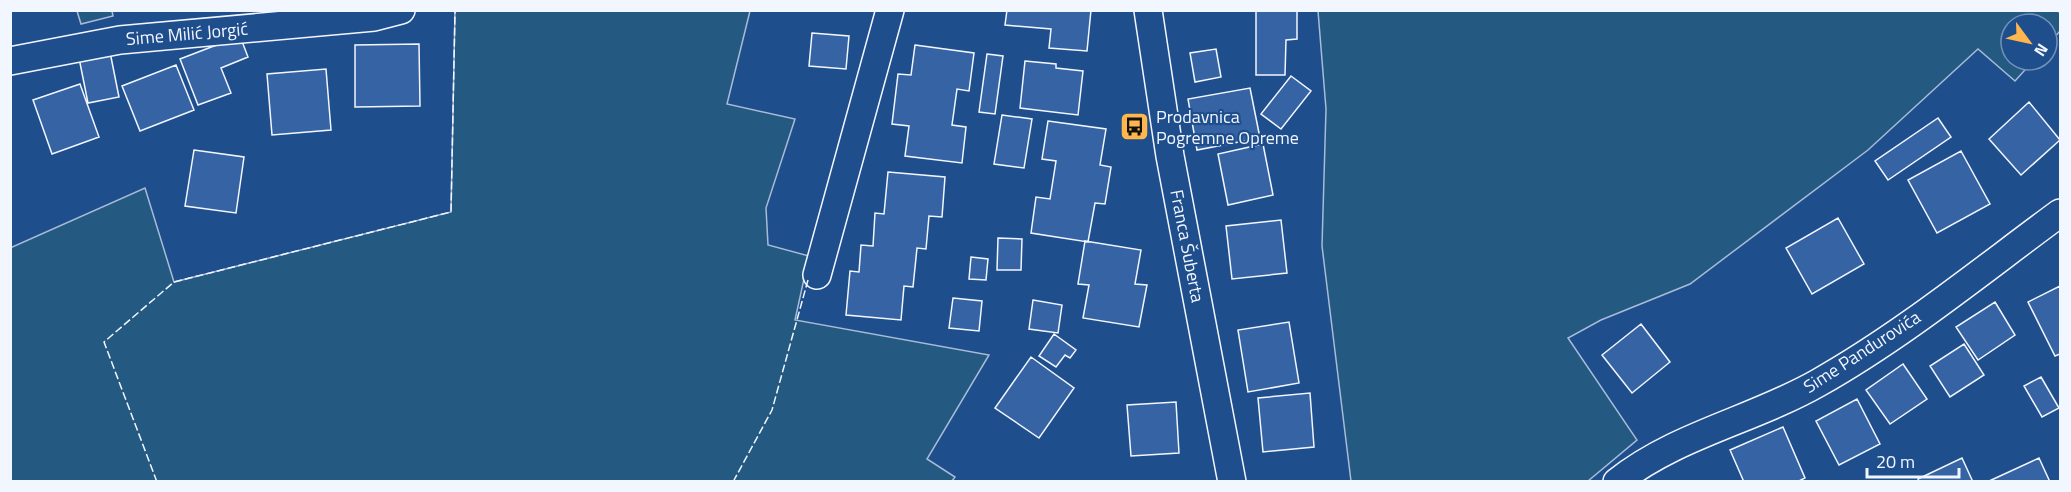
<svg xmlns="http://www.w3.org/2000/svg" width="2071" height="492" viewBox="0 0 2071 492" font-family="'Titillium Web',sans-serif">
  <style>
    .green { fill: #245a82; stroke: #a8bbd7; stroke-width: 1.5 }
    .building { fill: #3563a3; stroke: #f2f6ff; stroke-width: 1.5 }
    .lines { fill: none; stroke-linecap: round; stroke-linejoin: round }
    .minor-casing { stroke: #f2f6ff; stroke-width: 30 }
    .minor { stroke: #1f4e8c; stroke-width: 27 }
    .fence { stroke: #f2f6ff; stroke-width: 1.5; stroke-dasharray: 8 3; stroke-linecap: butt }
    .labels { text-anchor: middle; stroke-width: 4.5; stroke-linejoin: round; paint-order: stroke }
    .street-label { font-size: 18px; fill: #f2f6ff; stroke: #1f4e8c }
    .poi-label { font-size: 18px; fill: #f2f6ff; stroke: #1f4e8c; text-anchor: start }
  </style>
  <rect width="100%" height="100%" fill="#1f4e8c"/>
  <path class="green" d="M77,11H112L113,16L81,24Z
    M455,11H750L727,104L795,119L766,208L768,245L809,256L795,320L989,355L927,459L955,477L952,481H11L10,248L145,188L174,282L451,212Z
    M2058,11L2060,13V31L2047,46V24H2011V60H2034L2015,81L1978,49L1868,150L1690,284L1601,320L1568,338L1637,440L1588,481H1351L1322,246L1326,109L1318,11Z"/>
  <path class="building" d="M1007,10H1091L1087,51L1049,48L1051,29L1005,25Z
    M1256,10H1297V39L1286,40L1285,75H1256Z
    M812,33L849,36L846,69L809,66Z
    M240,36L248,57L221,68L231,93L198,105L180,59Z
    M419,44L420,106L355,107V45Z
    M915,45L974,53L969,91L957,89L952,125L966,127L962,163L905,156L909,126L892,124L898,74L911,75Z
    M1216,49L1221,77L1195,82L1190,53Z
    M110,52L119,97L88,103L79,58Z
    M987,54L1003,56L995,114L979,112Z
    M1025,61L1056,64V68L1083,71L1078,115L1020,108Z
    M176,65L194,110L140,131L122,86Z
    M326,69L331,130L272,135L267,74Z
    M1291,76L1311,91L1281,129L1261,114Z
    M80,84L99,137L52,154L33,100Z
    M1250,88L1260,138L1197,150L1188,99Z
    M2029,102L2060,140L2021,175L1989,139Z
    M1002,115L1032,119L1024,168L994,164Z
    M1938,118L1951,137L1888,180L1875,161Z
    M1048,121L1106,129L1100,165L1111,167L1105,204L1095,203L1088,242L1031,233L1036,197L1050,199L1056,161L1042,159Z
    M1263,144L1273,195L1228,205L1218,154Z
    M194,150L244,157L236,213L185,206Z
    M1961,151L1990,204L1937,233L1908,180Z
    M888,172L945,177L942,217L929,216L926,249L917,248L913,287L904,286L901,320L846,315L850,271L859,272L861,245L873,246L875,213L884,214Z
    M1838,218L1864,264L1812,294L1786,248Z
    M1281,220L1287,273L1232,279L1226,226Z
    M998,238L1022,239L1021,270H997Z
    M1085,241L1141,250L1135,284L1147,285L1139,327L1083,318L1089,285L1078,284Z
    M971,257L988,259L986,280L969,279Z
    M2060,286V354L2055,356L2028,302Z
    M953,298L982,301L979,331L949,328Z
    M1033,300L1062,305L1058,333L1029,329Z
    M1995,302L2015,335L1978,360L1956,327Z
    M1289,322L1299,383L1248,392L1238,330Z
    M1641,324L1670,362L1632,393L1602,355Z
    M1054,334L1076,350L1070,358L1065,355L1056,367L1039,356Z
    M1964,344L1984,375L1950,397L1930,366Z
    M1031,357L1074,388L1039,438L995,408Z
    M1903,364L1927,399L1890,424L1866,390Z
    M2041,377L2059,408L2042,417L2024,386Z
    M1310,393L1314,447L1263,452L1258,398Z
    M1857,399L1880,444L1839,465L1816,421Z
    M1176,402L1179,453L1131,456L1127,405Z
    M1783,427L1805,478L1797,482H1744L1730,450Z
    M1962,458L1973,482H1919L1918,479Z
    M2039,458L2050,482H1987Z"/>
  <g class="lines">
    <defs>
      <path id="minor" d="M1148,10L1170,156L1232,482
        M10,61L120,40L374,17L401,10
        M817,275L890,10
        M1617,482C1676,435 1753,420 1818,383C1903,335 1981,271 2060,213"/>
    </defs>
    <use href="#minor" class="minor-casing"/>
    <use href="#minor" class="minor"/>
    <path class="fence" d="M157,482L104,342L174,282L451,212L455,11L459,10
      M733,482L772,410L808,280"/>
  </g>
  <defs>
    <symbol id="bus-square" viewBox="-11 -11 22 22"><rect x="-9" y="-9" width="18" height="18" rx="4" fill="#ffb74d" stroke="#1f4e8c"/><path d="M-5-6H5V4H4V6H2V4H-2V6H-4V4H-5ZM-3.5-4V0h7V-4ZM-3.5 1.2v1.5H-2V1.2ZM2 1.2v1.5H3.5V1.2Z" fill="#111"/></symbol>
  </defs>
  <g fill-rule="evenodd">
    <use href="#bus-square" x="1118" y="110" width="33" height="33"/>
  </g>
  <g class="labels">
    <g class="street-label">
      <text transform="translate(187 34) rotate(-5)" y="6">Sime Milić Jorgić</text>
      <text transform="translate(1187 246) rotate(79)" y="6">Franca Šuberta</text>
      <text transform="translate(1862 352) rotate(-33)" y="6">Sime Pandurovića</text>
    </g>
    <g class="poi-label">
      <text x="1156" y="123">Prodavnica<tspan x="1156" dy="21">Pogremne Opreme</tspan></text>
    </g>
  </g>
  <rect width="2071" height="492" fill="none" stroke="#f2f6ff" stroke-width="24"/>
  <g transform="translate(2029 42) rotate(123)"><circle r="28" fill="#1f4e8c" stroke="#7391ba" stroke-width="1.5"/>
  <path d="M0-4.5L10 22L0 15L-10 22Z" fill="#ffb74d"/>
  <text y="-9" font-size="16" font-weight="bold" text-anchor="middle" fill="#f2f6ff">N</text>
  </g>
  <path d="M1867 468v9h92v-9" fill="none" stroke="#f2f6ff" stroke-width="3"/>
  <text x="1876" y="468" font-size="18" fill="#f2f6ff" stroke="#1f4e8c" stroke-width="4.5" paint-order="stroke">20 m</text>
</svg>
